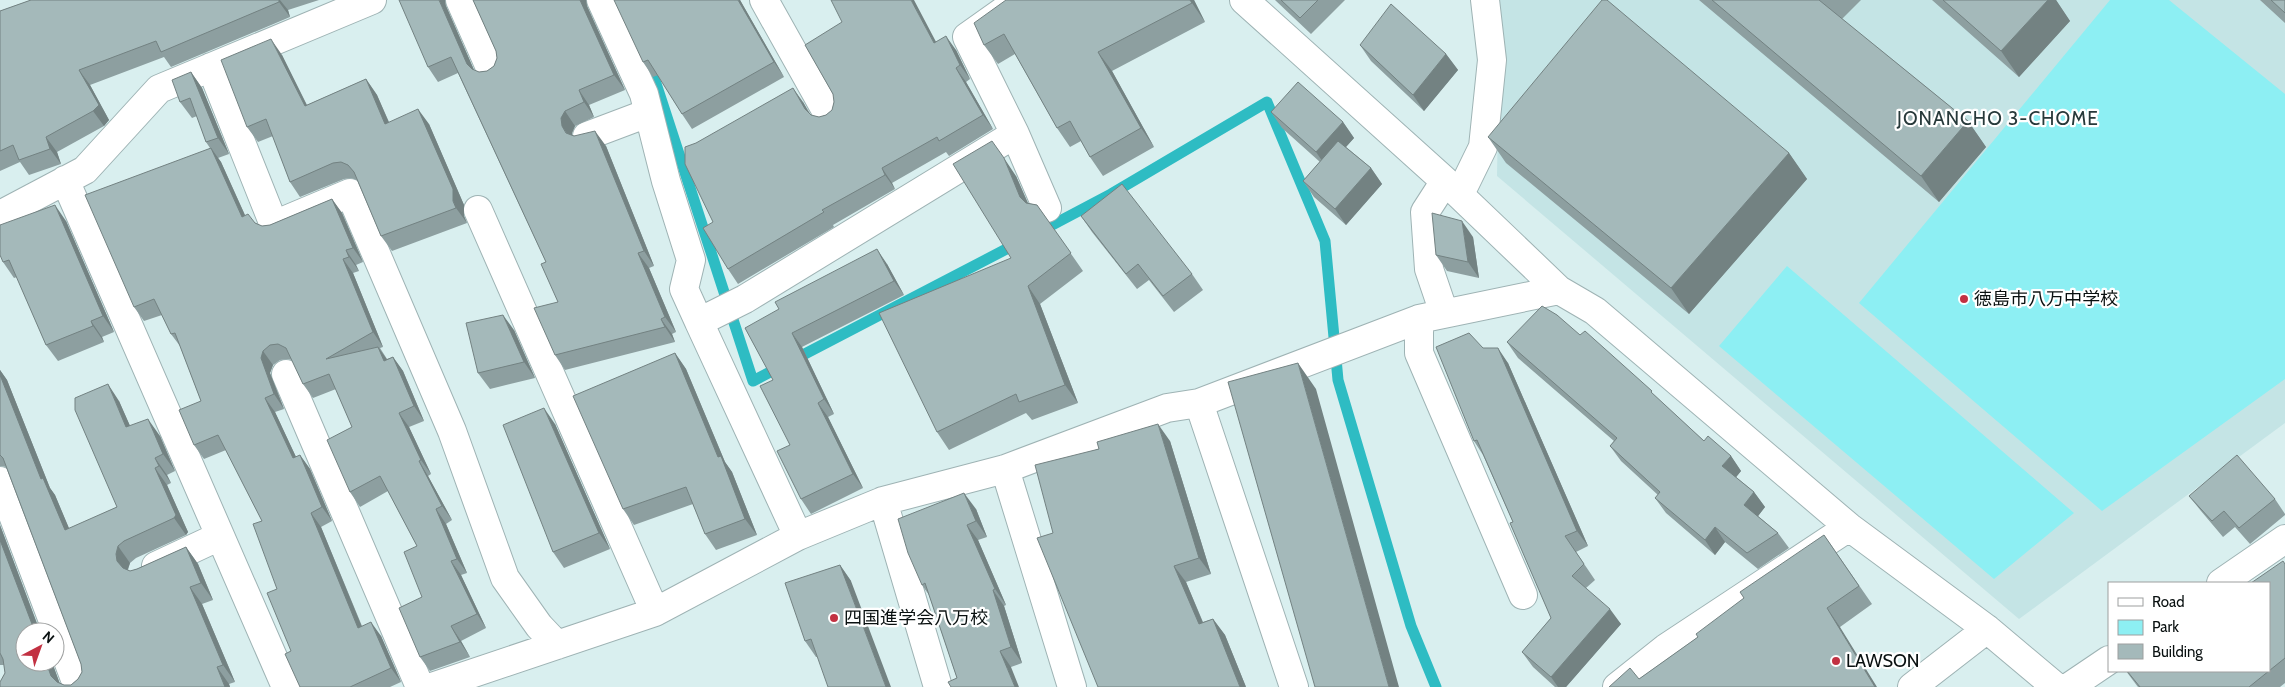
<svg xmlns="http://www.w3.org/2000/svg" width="2285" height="687" viewBox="0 0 2285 687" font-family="Cabin,'Noto Sans JP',sans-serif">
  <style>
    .built { fill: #c4e4e5 }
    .green { fill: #8deff3 }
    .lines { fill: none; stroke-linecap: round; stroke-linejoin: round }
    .stream { stroke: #2ebcc3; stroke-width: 11 }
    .minor-casing { stroke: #9eb3b4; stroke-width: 30 }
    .minor { stroke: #fff; stroke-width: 28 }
    .wall { fill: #8d9fa0 }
    .shaded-wall { fill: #738282 }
    .building { fill: #a4b9ba; stroke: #738282 }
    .poi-dot { fill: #c23142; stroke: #fff; stroke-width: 2 }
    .labels { text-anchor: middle; stroke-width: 4.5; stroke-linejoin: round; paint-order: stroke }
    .poi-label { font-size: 18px; fill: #091010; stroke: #fff; text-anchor: start }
    .neighbourhood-label { font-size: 19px; letter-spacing: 1px; fill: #27393a; stroke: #fff }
  </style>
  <rect width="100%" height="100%" fill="#d9efef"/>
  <path class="built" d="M1495,0H2285V423L2019,619L1497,176L1499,61Z"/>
  <path class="green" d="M2110,0H2169L2285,94V379L2102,511L1859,303Z
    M1787,266L2074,513L1994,579L1719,346Z"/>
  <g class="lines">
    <path class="stream" d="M649,62L753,381L1018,243
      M1039,232L1111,194L1267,102L1325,241L1338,380L1411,626L1436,687"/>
    <defs>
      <path id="minor" d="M460,0L492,72
        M601,0L644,94L666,181L691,260L684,289L699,322
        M764,0L829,116
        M1244,0L1445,181L1559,290L1595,311L1849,527L1987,629L2056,687
        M211,67L274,225L350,193L452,431L505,578L539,626L557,645
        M1015,134L1047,208
        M587,136L648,113
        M65,180L286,687
        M1460,194L1483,147L1492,60L1485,0
        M478,210L655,612
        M0,215L85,170L159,89L372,0
        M1444,313L1429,269L1425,212L1445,181
        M1419,319V353L1523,595
        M286,374L420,687
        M1199,403L1294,687
        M1005,469L1072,687
        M0,481L78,687
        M883,501L938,687
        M798,536L699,322L745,299L1015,134L967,37L1019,0
        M156,566L220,536
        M2221,583L2285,539
        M432,687L655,612L798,536L883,501L1005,469L1167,408L1199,403L1419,319L1559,290
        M1617,687L1666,648L1849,527
        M1912,687L1987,629
        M2069,687L2109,660"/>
    </defs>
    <use href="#minor" class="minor-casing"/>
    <use href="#minor" class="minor"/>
  </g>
  <path class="wall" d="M31,0H319L288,10L290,17L171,67L164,57L90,85L109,120L104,126L57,152L61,164L29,175L20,162L0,171V11Z
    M473,0H586L587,6L625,90L589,105L594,117L575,126L572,133V135L606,146L654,266L649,268L676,332L672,334L675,342L565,370L555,355L558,302L546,262L458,73L438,82L428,67L446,6L474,70L479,72L487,71L494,66L497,58L496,51Z
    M740,0L784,77L692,129L682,114L658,75L653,77L643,62Z
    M1006,0H1194L1205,22L1112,71L1154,147L1103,176L1090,157L1081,141L1070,147L1057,128L1015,54L998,64L984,45Z
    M1275,0H1345L1311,34Z
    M1699,0H1861L1842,19L1968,121L1986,147L1939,202Z
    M1932,0H2056L2070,21L2019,77Z
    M2260,0H2285V23Z
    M842,22L936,42L956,50L970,79L966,82L993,129L949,156L946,152L892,183L895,189L833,225L834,227L738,284L728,269L713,222L696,143L803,102L811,115L819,117L826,115L832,110L834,102Z
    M1360,45L1446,54L1458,70L1424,111L1371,61Z
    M282,55L307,105L366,79L377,95L389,122L429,124L464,205V216L467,223L392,251L381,236L357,180L351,178L344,179L300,197L290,182L273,136L258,142L247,127Z
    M191,72L202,88L229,154L218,158L221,162L245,215L255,223L262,226L270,225L332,199L342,213L363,262L356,265L359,271L353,273L383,347L380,348L387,359L393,357L403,371L424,421L409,427L431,474L428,476L452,520L446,524L467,573L461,575L486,628L461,641L470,657L430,671L420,657L422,597L417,546L388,491L360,507L350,492L352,427L336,389L313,398L303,384L292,360L288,359L280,360L273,365L270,373L284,409L275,412L296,457L300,455L310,469L332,521L321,527L362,626L381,636L401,682L390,687H300L262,521L226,450L204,459L194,445L201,401L180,346L171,334L162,315L144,321L134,307L210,148L206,142L197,116L192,118L180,102Z
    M1271,112L1343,122L1354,138L1346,147L1371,168L1382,184L1346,225L1314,197L1303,181L1320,162L1282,128Z
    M1488,137L1789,153L1807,179L1689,314L1506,163Z
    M1016,176L1028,203L1037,205L1083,271L1040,304L1078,403L1032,420L1026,413L949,450L937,432L1011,258Z
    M1081,216L1192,274L1203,290L1174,312L1149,280L1137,289L1092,232Z
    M66,221L114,332L102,337L104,342L58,361L46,345L17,277L14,278L3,262Z
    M1473,237L1479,278L1447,271L1436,255Z
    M887,264L904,295L802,347L834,414L828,417L863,488L811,514L801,499L790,445L773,380L745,328Z
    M514,330L535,378L490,389L478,373Z
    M1580,335L1657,398L1704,441L1731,456L1741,471L1736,477L1754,492L1765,507L1758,516L1778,533L1789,548L1758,569L1725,542L1715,555L1666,513L1655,498L1658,495L1621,461L1610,446L1614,441L1518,358L1507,342Z
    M1483,348L1508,363L1588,546L1576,552L1595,580L1586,588L1621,624L1566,687H1555L1533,667L1522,652L1551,618L1513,522L1483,455L1474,441Z
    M675,353L686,369L725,462L732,472L757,535L716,550L705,534L693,504L634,525L623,509Z
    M0,370L7,380L50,488L55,495L69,529L117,507L119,401L130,426L160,436L175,471L167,475L171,483L167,485L188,532L186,535L136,558L130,563L128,570L130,571L137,569L186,547L198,564L213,600L202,604L235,682L229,684L230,687H0L1,681L5,673L4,665H0V525L60,684L64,685H71L78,679L82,672L81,664L6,467L2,466H0Z
    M555,424L610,549L564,568L553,552Z
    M1170,441L1211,574L1186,582L1203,622L1213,619L1225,635L1246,687L1053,533Z
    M2189,496L2275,499L2285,514V515L2250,544L2235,527L2223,537L2201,511Z
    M976,509L987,537L978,540L1006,605L1004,606L1022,663L1011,667L957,678L929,595L922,585Z
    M1824,535L1872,604L1840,627L1639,679L1698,637L1744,598Z
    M2285,564V683L2280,687H2138L2126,671H2269Z
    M840,565L851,581L817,657H816L805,641Z"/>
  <path class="shaded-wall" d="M279,0H280L288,10L290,17L279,2Z
    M439,0H445L446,6L478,79L467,64Z
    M580,0H586L587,6L625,90L614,75Z
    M738,0H740L784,77L774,62Z
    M911,0H914L944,57L934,43Z
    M1190,0H1194L1205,22L1192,3Z
    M2048,0H2056L2070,21L2019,77L2001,51Z
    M946,36L956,50L970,79L960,65Z
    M271,39L282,55L315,122L305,106Z
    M1098,52L1112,71L1154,147L1141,128Z
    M1446,54L1458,70L1424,111L1413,95Z
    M956,68L966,82L993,129L983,115Z
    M79,70L90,85L109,120L104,126L93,111Z
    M191,72L202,88L229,154L218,138Z
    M366,79L377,95L396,139L385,124Z
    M793,88L803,102L815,124L805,109Z
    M579,90L589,105L594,117L584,102Z
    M418,109L429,124L464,205V216L467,223L456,208Z
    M565,111L575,126L572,133V141L562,126L561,118Z
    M1968,121L1986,147L1939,202L1921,176Z
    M1343,122L1354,138L1327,168L1316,152Z
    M595,131L606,146L654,266L644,251Z
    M46,137L57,152L61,164L50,149Z
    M211,148L221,162L252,231L242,217Z
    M1789,153L1807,179L1689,314L1671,288Z
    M1004,158L1016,176L1033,215L1020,197Z
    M882,168L892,183L895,189L885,175Z
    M1371,168L1382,184L1346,225L1335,209Z
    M332,199L342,213L363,262L353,248Z
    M55,205L66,221L114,332L103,316Z
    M1462,221L1473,237L1479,278L1468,262Z
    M877,249L887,264L904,295L894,281Z
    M346,250L356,265L359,271L349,257Z
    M638,253L649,268L676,332L665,317Z
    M343,259L353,273L383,347L373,332Z
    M1028,286L1040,304L1078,403L1065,385Z
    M503,315L514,330L535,378L524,362Z
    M661,319L672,334L675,342L665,327Z
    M91,321L102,337L104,342L93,326Z
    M792,333L802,347L834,414L824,399Z
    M378,347L388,361H384Z
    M1498,348L1508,363L1588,546L1577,531Z
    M263,351L273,365L270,373L284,409L274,394L261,358Z
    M675,353L686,369L725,462L732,472L757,535L745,519L718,457Z
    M393,357L403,371L424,421L414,406Z
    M1298,363L1316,389L1399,687H1389Z
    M0,370L7,380L50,488L55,495L77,547L65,530L41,479L0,375Z
    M108,384L119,401L138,444L126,427Z
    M265,398L275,412L303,472L293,458Z
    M818,403L828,417L863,488L853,474Z
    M544,408L555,424L610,549L599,533Z
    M399,413L409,427L431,474L421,460Z
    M148,419L160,436L175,471L163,454Z
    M1158,424L1170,441L1211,574L1199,558Z
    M300,455L310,469L332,521L322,507Z
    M1731,456L1741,471L1733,481L1722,466Z
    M155,458L167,475L171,483L159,466Z
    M419,461L428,476L452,520L442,506Z
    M155,468L167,485L188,532L186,535L174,518Z
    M1754,492L1765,507L1755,520L1744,505Z
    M964,493L976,509L987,537L976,521Z
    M436,509L446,524L467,573L457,559Z
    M311,513L321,527L368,642L358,628Z
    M0,525L40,632H35L0,540Z
    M967,525L978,540L1006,605L995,589Z
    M1715,527L1725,542L1715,555L1705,540Z
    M118,546L130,563L127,571L129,578L117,561L116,554Z
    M186,547L198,564L213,600L201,583Z
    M451,561L461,575L486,628L477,614Z
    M840,565L851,581L891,687H886Z
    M1174,566L1186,582L1210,640L1199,624Z
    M190,587L202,604L235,682L223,665Z
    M993,590L1004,606L1022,663L1011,647Z
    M1827,608L1840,627L1877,687H1875Z
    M1610,609L1621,624L1566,687H1558L1551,677Z
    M1213,619L1225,635L1246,687H1240Z
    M371,622L381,636L401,682L391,668Z
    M451,626L461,641L470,657L460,642Z
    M1000,651L1011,667L1019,687H1015Z
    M46,662H52L61,687H60L51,676Z
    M217,667L229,684L230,687H225Z"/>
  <path class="building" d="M31,0H279V2L161,52L156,41L79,70L99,105L93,111L46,137L50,149L19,160L13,145L0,151V11Z
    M399,0H439L467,64L472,69L479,72L487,71L494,66L497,58L496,51L473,0H580L614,75L579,90L584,102L565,111L561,118L562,126L566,133L574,136L595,131L644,251L638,253L665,317L661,319L665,327L555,355L534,308L558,302L541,264L546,262L451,57L428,67Z
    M614,0H738L774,62L682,114L648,60L643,62Z
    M831,0H911L934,43L946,36L960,65L956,68L983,115L939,141L937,137L882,168L885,175L822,210L824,212L728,269L703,228L713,222L685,164V147L696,143L793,88L805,109L811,115L819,117L826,115L832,110L834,102L833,94L805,45L842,22Z
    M1006,0H1190L1192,3L1098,52L1141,128L1090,157L1070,121L1057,128L1004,34L984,45L974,23Z
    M1281,0H1318L1300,18Z
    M1602,0H1607L1789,153L1671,288L1488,137Z
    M1712,0H1819L1968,121L1921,176Z
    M1943,0H2048L2001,51Z
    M2271,0H2285V13Z
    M1391,4L1446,54L1413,95L1360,45Z
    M271,39L305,106L366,79L385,124L418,109L453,189V201L456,208L381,236L354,172L348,165L341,162L333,163L290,182L266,119L247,127L221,60Z
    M191,72L218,138L206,142L190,98L180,102L172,80Z
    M1298,82L1343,122L1316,152L1271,112Z
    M992,141L1004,158L1020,197L1026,203L1037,205L1071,253L1028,286L1065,385L1019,402L1016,394L937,432L879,313L1011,258L953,164Z
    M1338,141L1371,168L1335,209L1303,181Z
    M211,148L242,217L248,214L255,223L262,226L270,225L332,199L353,248L346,250L349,257L343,259L373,332L326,359L378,347L384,361L393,357L414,406L399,413L421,460L419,461L442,506L436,509L457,559L451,561L477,614L451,626L460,642L420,657L399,608L422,597L404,552L417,546L380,476L350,492L327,440L352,427L329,374L303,384L286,348L278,344L270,345L263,351L261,358L274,394L265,398L293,458L300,455L322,507L311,513L358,628L371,622L391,668L350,687H300L285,654L291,651L267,593L277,589L253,524L262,521L218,435L194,445L179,410L201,401L175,333L171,334L154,299L134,307L85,195Z
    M1122,184L1192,274L1163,296L1138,264L1126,274L1081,216Z
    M55,205L103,316L91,321L93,326L46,345L9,260L3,262L0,255V225Z
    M1432,213L1462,221L1468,262L1436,255Z
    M877,249L894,281L792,333L824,399L818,403L853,474L801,499L777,451L790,445L760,386L773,380L745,328L779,309L775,302Z
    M1542,306L1557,315L1580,335L1585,331L1652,391L1651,392L1704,441L1708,436L1731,456L1722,466L1754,492L1744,505L1778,533L1747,553L1715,527L1705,540L1655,498L1660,492L1610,446L1617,438L1507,342Z
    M503,315L524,362L478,373L466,323Z
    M1469,333L1483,348H1498L1577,531L1565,536L1584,564L1572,576L1610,609L1551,677L1522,652L1551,618L1510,523L1513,522L1477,440L1474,441L1436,347Z
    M675,353L718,457L721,456L745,519L705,534L686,487L623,509L573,396Z
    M1298,363L1389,687H1315L1228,382Z
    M0,375L41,479L43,478L65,530L117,507L75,410V398L108,384L126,427L148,419L163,454L155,458L159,466L155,468L176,515L174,518L124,541L118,546L116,554L117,561L123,568L130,571L137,569L186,547L201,583L190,587L223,665L217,667L225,687H0V682L5,673L3,659L0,653V540L35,632H25V662H46L51,676L57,682L64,685H71L78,679L82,672L81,664L3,458L0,455Z
    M544,408L599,533L553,552L503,425Z
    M1158,424L1199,558L1174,566L1199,624L1213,619L1240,687H1098L1037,538L1053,533L1035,465L1099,449L1097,442Z
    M2237,455L2275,499L2239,528L2224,511L2212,521L2189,496Z
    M964,493L976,521L967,525L995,589L993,590L1011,647L1000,651L1015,687H951L948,682L957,678L925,583L922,585L908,553L898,519Z
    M1824,535L1859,586L1827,608L1875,687H1609L1630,668L1639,679L1698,637L1696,634L1744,598L1740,592Z
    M2283,561L2285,564V658L2249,687H2140L2127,671H2269V583H2251Z
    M840,565L886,687H828L811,639L805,641L785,583Z"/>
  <g class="poi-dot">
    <circle cx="1964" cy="299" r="5"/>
    <circle cx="834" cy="618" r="5"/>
    <circle cx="1836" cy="661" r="5"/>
  </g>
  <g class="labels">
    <g class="poi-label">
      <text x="1974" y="305">徳島市八万中学校</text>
      <text x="844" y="624">四国進学会八万校</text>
      <text x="1846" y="667">LAWSON</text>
    </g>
    <g class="neighbourhood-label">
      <text x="1998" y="125">JONANCHO 3-CHOME</text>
    </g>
  </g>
  <rect x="2108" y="582" width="162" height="90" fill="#ffffff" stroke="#9d9f9f"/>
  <rect x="2118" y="598" width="25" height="8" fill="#ffffff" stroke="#9d9f9f"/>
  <text x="2152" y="607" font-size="15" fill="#091010">Road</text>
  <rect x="2118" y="620" width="25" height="15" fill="#8deff3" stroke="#9d9f9f"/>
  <text x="2152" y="632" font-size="15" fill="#091010">Park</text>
  <rect x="2118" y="644" width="25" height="15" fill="#a4b9ba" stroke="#9d9f9f"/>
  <text x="2152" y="657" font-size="15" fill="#091010">Building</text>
  <g transform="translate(40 647) rotate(41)"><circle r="24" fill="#ffffff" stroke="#9d9f9f"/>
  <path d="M0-4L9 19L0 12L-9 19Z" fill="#c23142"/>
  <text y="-8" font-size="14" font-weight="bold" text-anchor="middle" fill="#091010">N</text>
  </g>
</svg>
